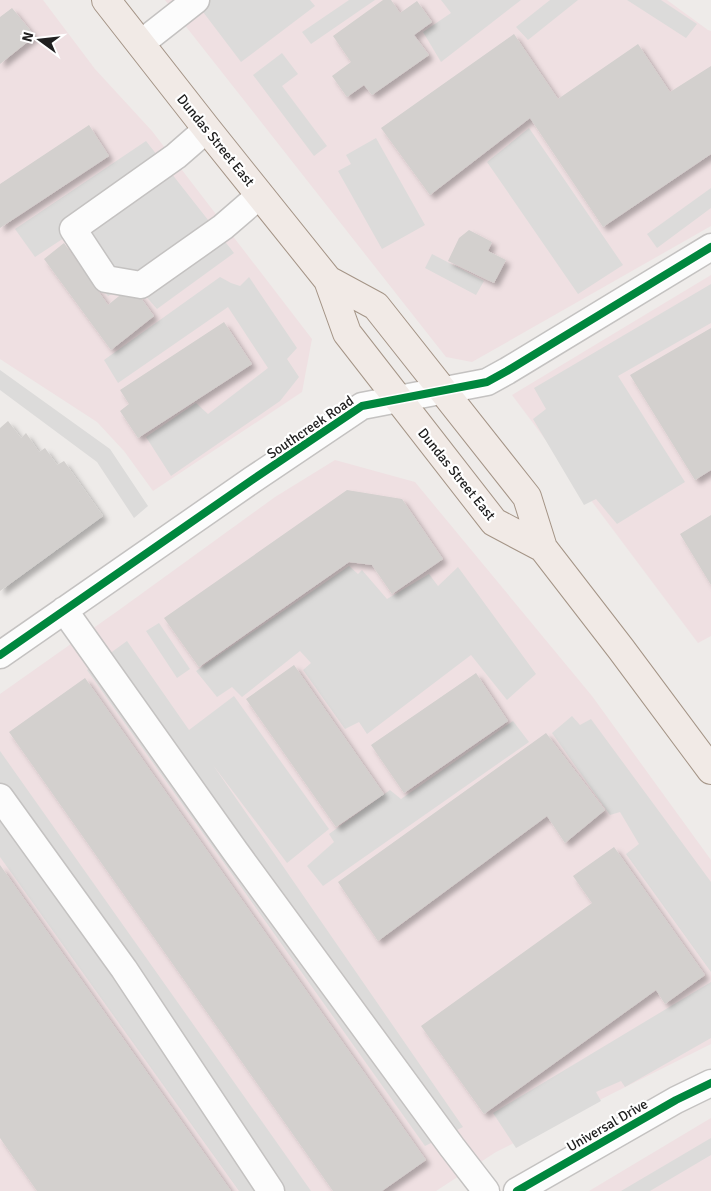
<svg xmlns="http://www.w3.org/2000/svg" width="711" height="1191" viewBox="0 0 711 1191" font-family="Signika,sans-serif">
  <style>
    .commercial { fill: #efe0e2 }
    .religious { fill: #dcdbda }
    .building { fill: #d3d0ce; filter: url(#shadow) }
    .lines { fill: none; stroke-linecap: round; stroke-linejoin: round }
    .minor-casing { stroke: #c4c2c1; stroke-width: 29 }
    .major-casing { stroke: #a49486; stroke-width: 30 }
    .minor { stroke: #fcfcfc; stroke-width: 26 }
    .major { stroke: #f1eae6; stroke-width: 28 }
    .cycleway-casing { stroke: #fff; stroke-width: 11 }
    .cycleway { stroke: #00873e; stroke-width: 8 }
    .labels { text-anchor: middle; stroke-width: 4.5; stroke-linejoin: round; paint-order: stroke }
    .street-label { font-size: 14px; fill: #202020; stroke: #fff }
  </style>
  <defs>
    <filter id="shadow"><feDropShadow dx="4.5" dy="4.5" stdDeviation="2.5" flood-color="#0004"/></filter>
  </defs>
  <rect width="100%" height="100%" fill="#eeebe9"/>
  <path class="commercial" d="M0,0H43L95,69L152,131L312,339L302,392L153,491L124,451L97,422L0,359Z
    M165,0H667L708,30L711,31V226L472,362L446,357Z
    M711,275V636L698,643L512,395Z
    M335,460L415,482L592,696L711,860V1044L496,1152L436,1191H0V694L119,610L275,497Z
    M711,1118V1191H589Z"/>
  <path class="religious" d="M194,0H310L315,6L241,62Z
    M349,0H375L311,44L302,32Z
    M441,0H521L441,62L423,32L451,13Z
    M550,0H578L528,40L516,27Z
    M627,0H661L697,24L686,38Z
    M282,53L298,74L282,86L327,146L314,156L253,75Z
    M529,128L623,265L578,294L487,162Z
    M376,138L425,225L382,249L338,171L351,164L346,155Z
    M146,141L234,253L157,309L143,293L119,290L108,296L64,238L35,257L15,229Z
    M711,188V208L657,248L647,234Z
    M432,254L484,281L476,295L425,268Z
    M220,277L231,283L240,286L249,277L297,348L287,359L299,377L280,401L171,476L146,437L196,403L208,414L268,368L228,307L118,383L104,360Z
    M711,284V323L618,376L685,482L617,524L596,499L584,505L533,419L546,409L534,388Z
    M0,370L110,449L148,506L134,518L97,462L0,390Z
    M349,566L358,574L362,570L387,599L429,574L438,586L458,567L536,674L507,700L471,655L367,734L359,722L345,729L303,670L311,663L300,651L242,697L232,687L217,697L196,671Z
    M159,623L190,669L177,678L146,631Z
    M127,641L189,730L234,696L329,829L287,863L213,765L463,1127L425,1146L87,670Z
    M572,716L580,725L591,719L711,882V972L626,854L639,844L620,812L610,815L552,733Z
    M513,721L529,742L323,886L307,866L334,842L329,834L390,790L401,799Z
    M0,751L311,1191H239L0,857Z
    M711,982V1038L625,1087L621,1081L596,1092L601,1101L516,1148L493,1113Z
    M711,1138V1155L650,1191H621Z"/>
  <path class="building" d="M383,0H391L400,13L417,1L432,22L414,35L429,55L372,95L364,85L347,97L332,76L351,62L333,36Z
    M12,8L35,36L0,64V17Z
    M514,34L558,99L638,44L670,92L711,66V154L603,227L530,118L430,195L381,128Z
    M89,125L109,156L0,228V184Z
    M469,230L492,242L488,251L506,260L494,283L448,261L459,238Z
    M64,243L108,305L124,292L138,294L154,316L111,350L44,259Z
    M224,322L252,364L138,438L120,411L129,404L120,390Z
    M711,328V470L695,480L630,375Z
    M8,421L21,438L26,433L39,452L45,448L57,465L64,461L103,516L0,591V428Z
    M347,490L402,499L443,559L392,594L372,565L349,562L199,667L164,618Z
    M711,515V585L680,534Z
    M294,665L384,794L336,827L246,699Z
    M476,673L508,721L404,793L371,745Z
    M85,678L426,1160L382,1191H333L9,732Z
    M546,733L605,810L565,843L547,816L378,941L338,882Z
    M614,847L705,975L665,1004L656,990L484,1114L421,1026L592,903L573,876Z
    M0,865L231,1191H37L0,1138Z"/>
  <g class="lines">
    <defs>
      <path id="minor" d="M140,44L196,0
        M207,129L176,156L73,229L106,279L141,285L223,227L260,195
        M64,610L235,851L452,1147L486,1191
        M0,655L252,480L362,406L487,382L507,371L711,247
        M0,797L124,969L271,1191
        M517,1191L676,1100L711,1083"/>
      <path id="major" d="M106,0L207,129L328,280L347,333L494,522L543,548
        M328,280L376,306L527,497L543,548L621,649L711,770"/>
    </defs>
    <use href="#minor" class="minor-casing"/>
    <use href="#major" class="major-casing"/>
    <use href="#minor" class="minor"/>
    <use href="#major" class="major"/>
    <defs>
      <path id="cycleway" d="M0,655L252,480L362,406L487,382L507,371L711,247
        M517,1191L676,1100L711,1083"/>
    </defs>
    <use href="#cycleway" class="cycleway-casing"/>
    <use href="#cycleway" class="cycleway"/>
  </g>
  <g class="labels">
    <g class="street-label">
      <text transform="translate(216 140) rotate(51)" y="5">Dundas Street East</text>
      <text transform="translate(310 427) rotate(-34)" y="5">Southcreek Road</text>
      <text transform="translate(457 474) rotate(51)" y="5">Dundas Street East</text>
      <text transform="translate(607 1125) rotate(-30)" y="5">Universal Drive</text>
    </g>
  </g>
  <g transform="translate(40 40) rotate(285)" stroke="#ffffff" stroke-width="4" paint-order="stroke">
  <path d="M0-4L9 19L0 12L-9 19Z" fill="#202020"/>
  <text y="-8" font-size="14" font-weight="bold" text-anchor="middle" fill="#202020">N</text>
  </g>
</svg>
